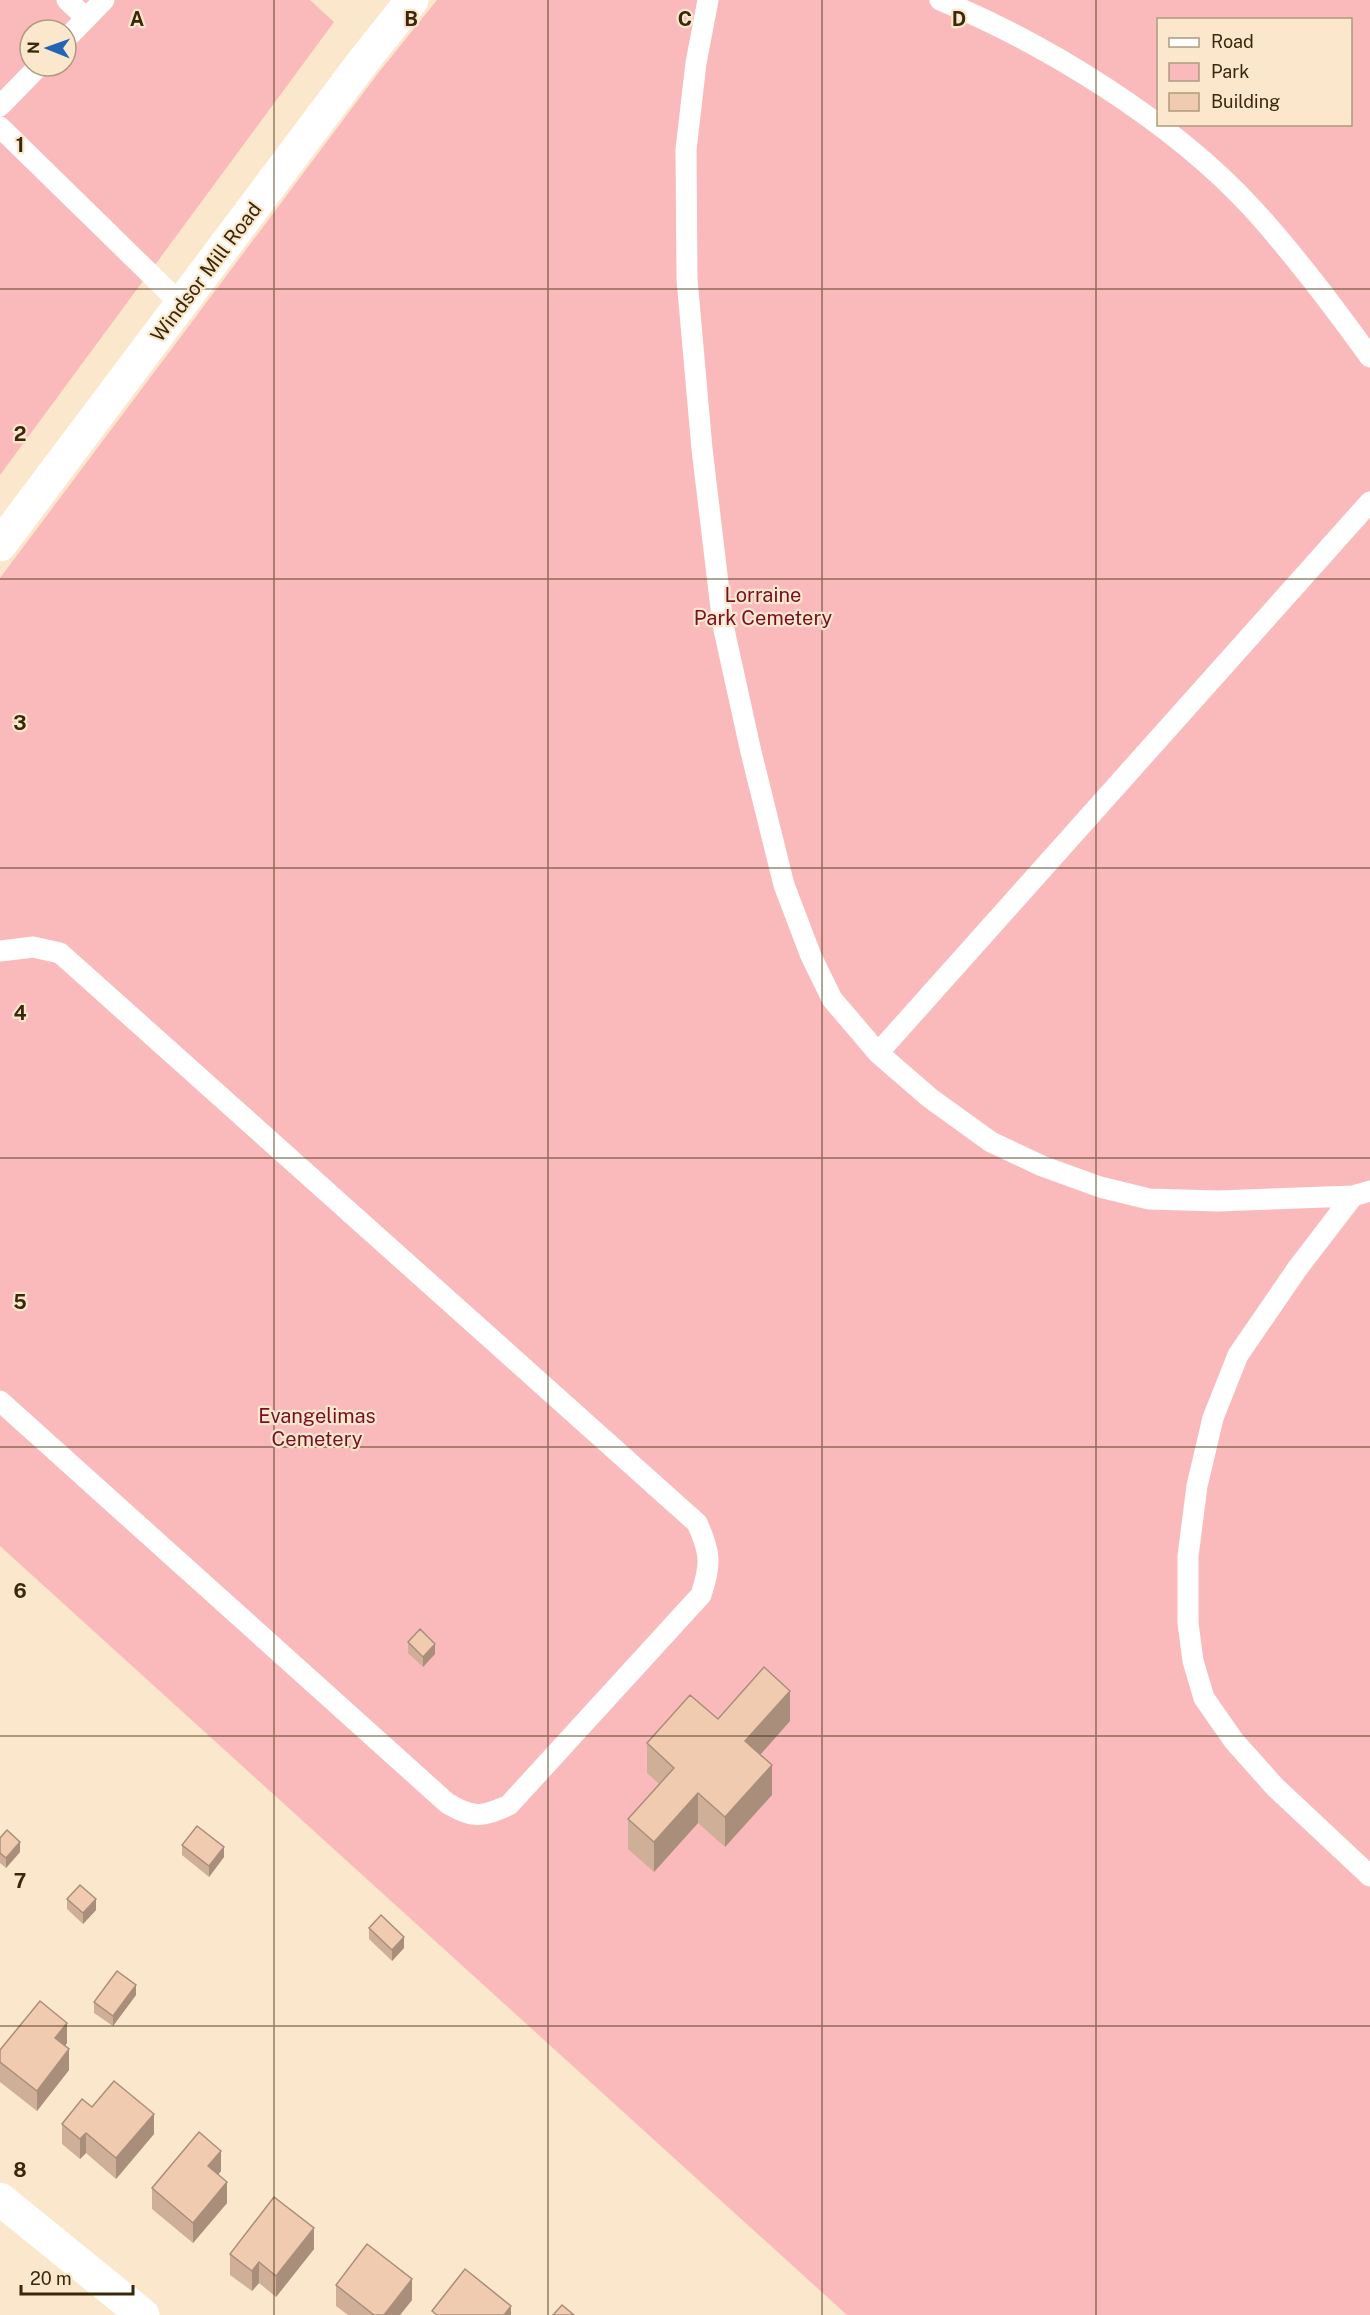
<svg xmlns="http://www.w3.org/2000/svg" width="1370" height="2315" viewBox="0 0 1370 2315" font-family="'Public Sans',sans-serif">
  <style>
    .green { fill: #fababc; fill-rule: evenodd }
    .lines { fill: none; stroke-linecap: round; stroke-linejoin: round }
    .lane { stroke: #fff; stroke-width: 21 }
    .street { stroke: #fff; stroke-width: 33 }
    .secondary { stroke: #fff; stroke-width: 33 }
    .wall { fill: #cfaf97 }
    .shaded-wall { fill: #a98e7b }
    .building { fill: #f1cbb0; stroke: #a98e7b; stroke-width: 1.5 }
    .grid { fill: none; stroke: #3b280a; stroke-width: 1.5; stroke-opacity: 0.55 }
    .labels { text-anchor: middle; stroke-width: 4.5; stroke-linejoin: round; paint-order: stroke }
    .street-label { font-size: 20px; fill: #3b280a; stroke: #fae7cc }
    .park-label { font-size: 20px; fill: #780e26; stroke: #fae7cc }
    .grid-label { font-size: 20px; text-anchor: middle; font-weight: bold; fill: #3b280a; stroke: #fae7cc; stroke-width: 4.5; stroke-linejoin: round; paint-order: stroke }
  </style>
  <rect width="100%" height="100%" fill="#fae7cc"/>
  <path class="green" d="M0,0H310L334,22L0,475ZM30,30H66V66H30Z
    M437,0H1370V2315H847L0,1546V578L379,72ZM1158,20H1350V124H1158Z"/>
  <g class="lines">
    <path class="lane" d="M67,0L86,18
      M708,0L696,63L686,150L687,279L702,449L723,625L751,752L784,885L811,956L832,999L878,1053L930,1098L991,1142L1042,1166L1100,1187L1149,1199L1218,1201L1353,1196L1370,1191
      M940,0C1047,44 1173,122 1252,208C1295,255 1333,306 1370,357
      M66,39L104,0
      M0,106L39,66
      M0,127L182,305
      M0,951L33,947L60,953L697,1523C711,1553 711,1565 701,1595L509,1805C482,1817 473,1819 447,1803L0,1401
      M878,1053L1370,502
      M1353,1196L1297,1269L1238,1355L1213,1418L1197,1486L1188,1556V1623L1193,1661L1204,1698L1234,1741L1275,1787L1370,1876"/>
    <path class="street" d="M0,2199L143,2315"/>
    <path class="secondary" d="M0,545L365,59L412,0"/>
  </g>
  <path class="wall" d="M408,1642L435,1654L423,1667L408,1653Z
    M718,1719L790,1721L760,1755L772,1795L725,1847L698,1823L654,1872L628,1849V1819L659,1784L647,1773V1743Z
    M0,1838L20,1852L6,1868L0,1863Z
    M182,1845L224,1857L209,1877L182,1855Z
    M67,1899L96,1910L83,1924L67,1909Z
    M369,1928L404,1948L392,1961L369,1939Z
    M136,1995L113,2026L94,2013V2002Z
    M67,2043L65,2046L69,2070L37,2111L0,2082V2050Z
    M92,2107L154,2134L116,2179L86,2153L80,2159L62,2144V2124Z
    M221,2171L218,2175L227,2203L193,2243L152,2209V2188Z
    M314,2249L276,2297L259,2283L252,2291L230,2275V2254Z
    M336,2285L412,2300L400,2315H348L336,2306Z"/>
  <path class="shaded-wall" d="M435,1644V1654L423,1667V1657Z
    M790,1691V1721L745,1772V1741Z
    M772,1765V1795L725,1847V1817Z
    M698,1793V1823L654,1872V1842Z
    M20,1842V1852L6,1868V1858Z
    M224,1847V1857L209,1877V1866Z
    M96,1899V1910L83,1924V1913Z
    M404,1937V1948L392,1961V1950Z
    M136,1985V1995L113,2026V2016Z
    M67,2023V2043L55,2059V2038Z
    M69,2049V2070L37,2111V2091Z
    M154,2114V2134L116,2179V2158Z
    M86,2133V2153L80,2159V2139Z
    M221,2151V2171L208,2187V2166Z
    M227,2182V2203L193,2243V2223Z
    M314,2228V2249L276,2297V2276Z
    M259,2262V2283L252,2291V2271Z
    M412,2279V2300L400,2315H384Z
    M511,2306V2315H504Z"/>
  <path class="building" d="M420,1629L435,1644L423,1657L408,1642Z
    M764,1667L790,1691L745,1741L772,1765L725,1817L698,1793L654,1842L628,1819L674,1768L647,1743L690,1695L718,1719Z
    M197,1826L224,1847L209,1866L182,1845Z
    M7,1830L20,1842L6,1858L0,1853V1838Z
    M80,1885L96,1899L83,1913L67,1899Z
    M381,1915L404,1937L392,1950L369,1928Z
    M117,1971L136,1985L113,2016L94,2002Z
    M40,2001L67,2023L55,2038L69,2049L37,2091L0,2062V2050Z
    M114,2081L154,2114L116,2158L86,2133L80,2139L62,2124L82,2099L92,2107Z
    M199,2132L221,2151L208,2166L227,2182L193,2223L152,2188Z
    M274,2197L314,2228L276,2276L259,2262L252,2271L230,2254Z
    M367,2244L412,2279L384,2315H374L336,2285Z
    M465,2269L511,2306L504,2315H437L432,2311Z
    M562,2305L574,2315H553Z"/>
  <path class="grid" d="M274,0V2315M548,0V2315M822,0V2315M1096,0V2315M0,289H1370M0,579H1370M0,868H1370M0,1158H1370M0,1447H1370M0,1736H1370M0,2026H1370"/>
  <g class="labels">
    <g class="street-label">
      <text transform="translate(206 272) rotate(-53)" y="7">Windsor Mill Road</text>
    </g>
    <g class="park-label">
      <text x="763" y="602">Lorraine<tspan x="763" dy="23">Park Cemetery</tspan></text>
      <text x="317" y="1423">Evangelimas<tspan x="317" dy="23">Cemetery</tspan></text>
    </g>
  </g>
  <g class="grid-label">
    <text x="137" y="26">A</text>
    <text x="411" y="26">B</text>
    <text x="685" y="26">C</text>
    <text x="959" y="26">D</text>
    <text x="20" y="152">1</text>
    <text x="20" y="441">2</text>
    <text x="20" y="730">3</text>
    <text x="20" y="1020">4</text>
    <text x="20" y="1309">5</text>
    <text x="20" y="1598">6</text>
    <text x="20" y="1888">7</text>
    <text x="20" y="2177">8</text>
  </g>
  <rect x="1157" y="18" width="195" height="108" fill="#fae7cc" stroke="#ae9b7e" stroke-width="1.5"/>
  <rect x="1169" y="38" width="30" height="9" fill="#ffffff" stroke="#ae9b7e" stroke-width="1.5"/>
  <text x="1211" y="48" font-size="18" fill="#3b280a">Road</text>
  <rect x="1169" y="63" width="30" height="18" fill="#fababc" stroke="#ae9b7e" stroke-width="1.5"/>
  <text x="1211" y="78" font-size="18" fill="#3b280a">Park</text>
  <rect x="1169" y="93" width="30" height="18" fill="#f1cbb0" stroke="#ae9b7e" stroke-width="1.5"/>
  <text x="1211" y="108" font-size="18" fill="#3b280a">Building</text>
  <g transform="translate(48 48) rotate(271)"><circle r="28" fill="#fae7cc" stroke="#ae9b7e" stroke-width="1.5"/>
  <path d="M0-4.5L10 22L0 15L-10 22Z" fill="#2463b5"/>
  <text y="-9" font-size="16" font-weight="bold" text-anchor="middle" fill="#3b280a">N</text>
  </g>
  <path d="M21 2285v9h112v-9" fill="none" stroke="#3b280a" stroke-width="3"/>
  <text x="30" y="2285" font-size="18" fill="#3b280a" stroke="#fae7cc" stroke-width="4.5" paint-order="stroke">20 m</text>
</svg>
